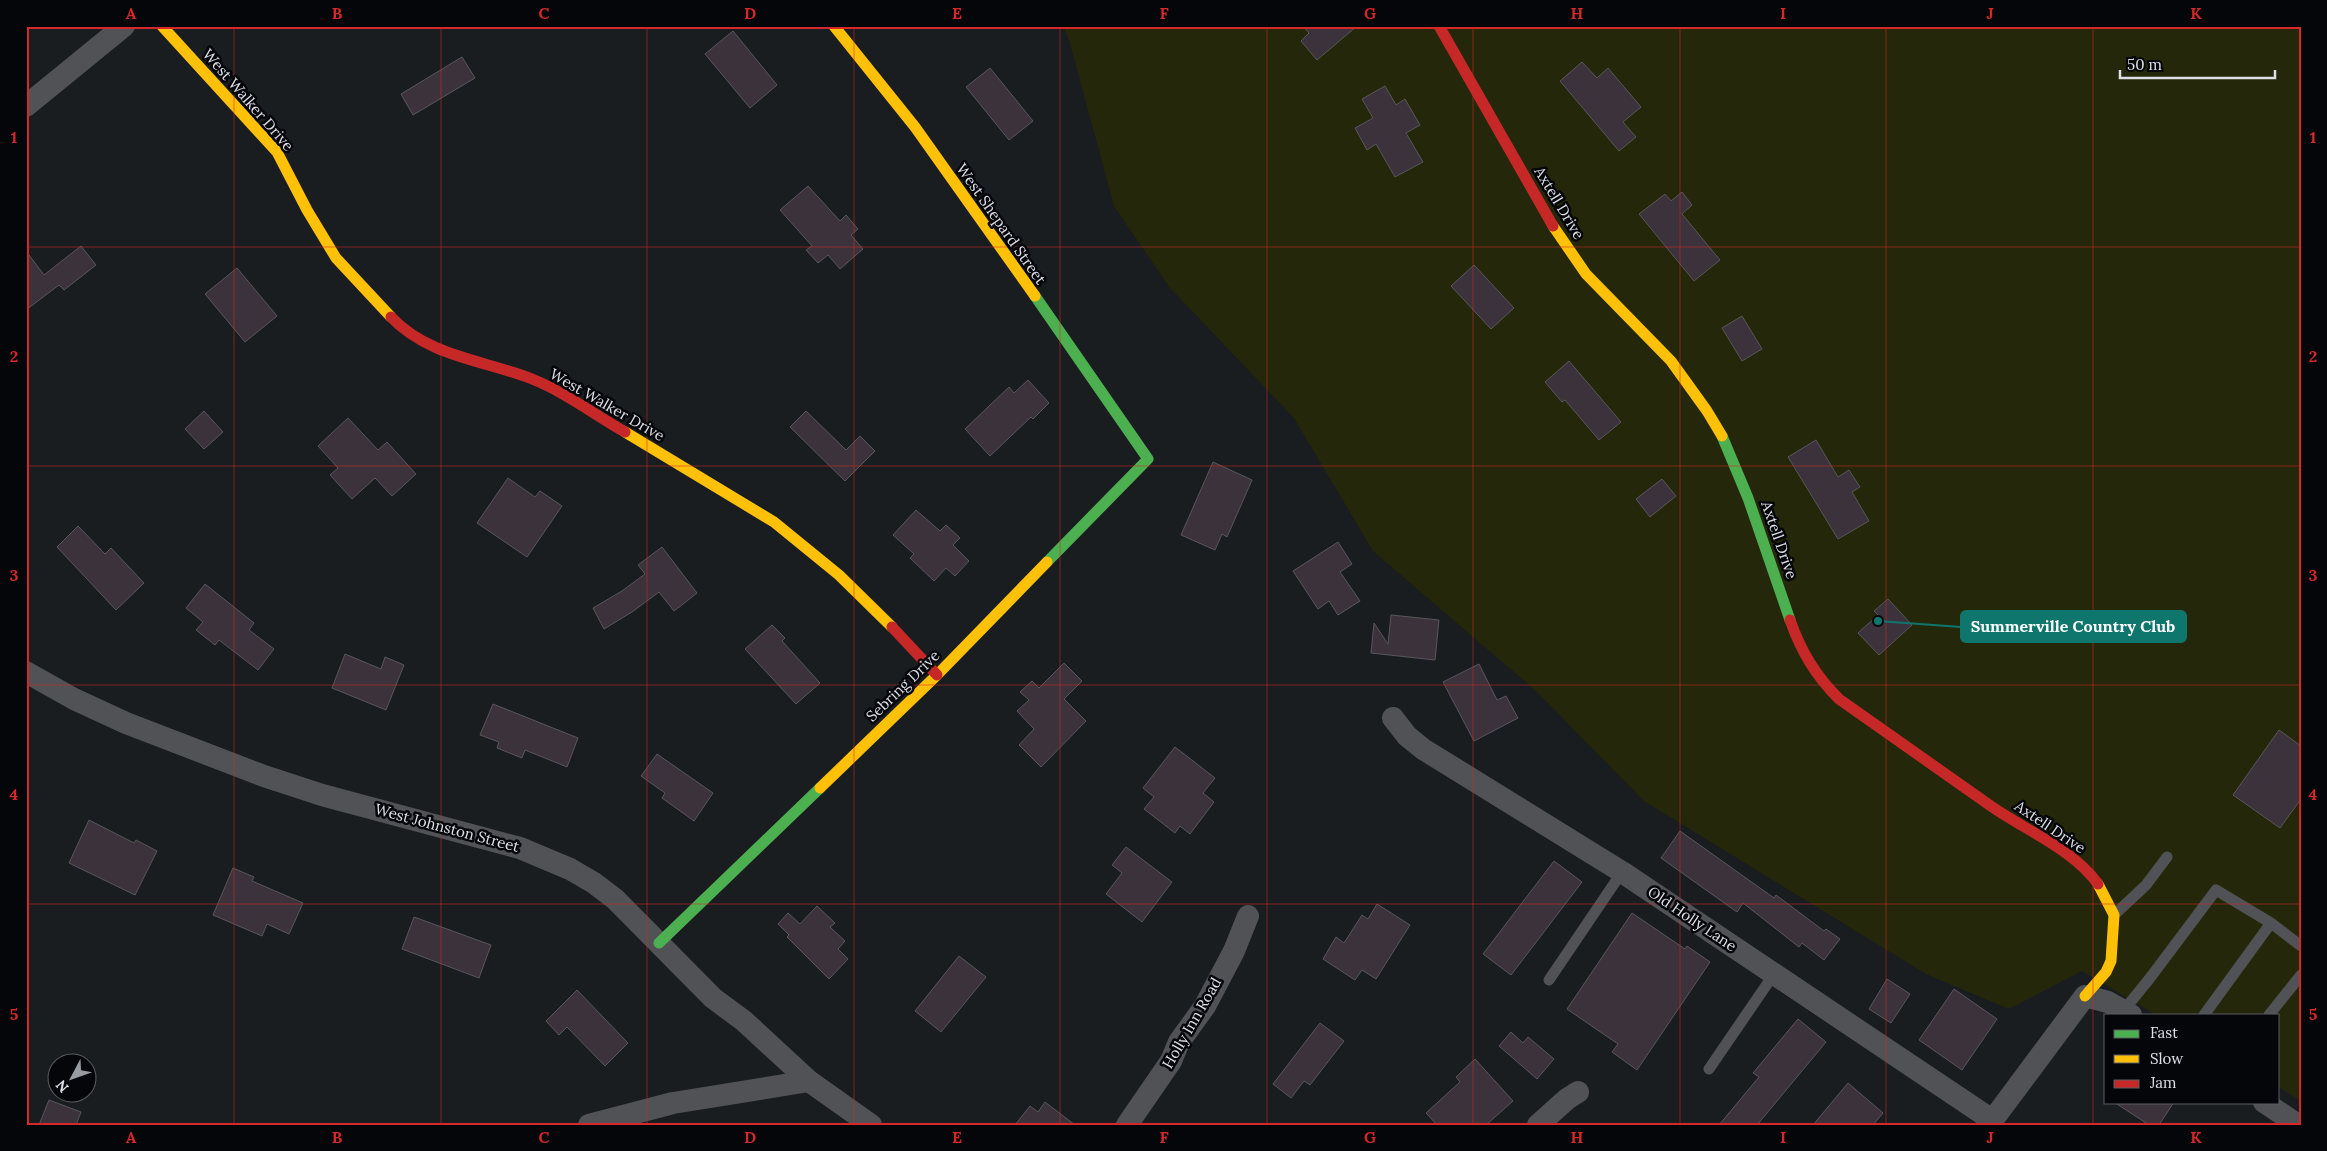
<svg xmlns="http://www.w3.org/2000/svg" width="2327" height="1151" viewBox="0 0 2327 1151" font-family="Lora,serif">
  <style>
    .grass { fill: #242709 }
    .building { fill: #3c323c; stroke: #58575a }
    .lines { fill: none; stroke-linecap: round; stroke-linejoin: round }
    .lane { stroke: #505255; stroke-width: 11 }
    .street { stroke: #505255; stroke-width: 22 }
    .fast { stroke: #4caf50; stroke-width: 11 }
    .slow { stroke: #ffc107; stroke-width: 11 }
    .jam { stroke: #c62828; stroke-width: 11 }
    .grid { fill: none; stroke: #d62828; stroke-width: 1; stroke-opacity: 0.55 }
    .labels { text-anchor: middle; stroke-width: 5; stroke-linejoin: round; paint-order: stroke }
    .street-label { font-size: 15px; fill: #dce0e6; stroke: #05060a }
    .leader { fill: none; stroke: #0f766e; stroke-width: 2 }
    .callout-dot { fill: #0f766e; stroke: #05060a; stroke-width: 2 }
    .callout { fill: #0f766e; stroke: #0f766e; stroke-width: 2 }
    .callout-label { font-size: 16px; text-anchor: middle; font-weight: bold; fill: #fff }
    .neatline { fill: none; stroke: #d62828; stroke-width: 2 }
    .grid-label { font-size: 16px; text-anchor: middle; font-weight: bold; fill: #d62828 }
  </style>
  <rect width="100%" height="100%" fill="#1a1d20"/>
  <path class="grass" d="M1063,26H2301V1101L2278,1087V1015H2156L2082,971L2009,1009L1926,974L1644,801L1536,691L1373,551L1294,418L1170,288L1114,206L1069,40Z"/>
  <path class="building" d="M1303,26H1357L1317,60L1301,41L1309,33Z
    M733,31L777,85L750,108L705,54Z
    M462,57L475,78L413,115L401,94Z
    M1582,62L1597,78L1608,68L1641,107L1623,122L1636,137L1619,151L1560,81Z
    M990,68L1033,121L1009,140L966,87Z
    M1385,86L1396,105L1405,99L1420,125L1406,133L1423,162L1395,177L1376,144L1367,150L1355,128L1373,118L1362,99Z
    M808,186L840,221L846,215L858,229L851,235L863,249L840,269L828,255L818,263L806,250L812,246L780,210Z
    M1682,192L1692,205L1682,214L1720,260L1694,281L1639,214L1665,194L1671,201Z
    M81,246L96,265L64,290L59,285L26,310V251L44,275Z
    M1474,265L1514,308L1491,329L1451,286Z
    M237,268L277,316L245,342L205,294Z
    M1742,316L1762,349L1742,361L1722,328Z
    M1569,361L1621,422L1599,440L1565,400L1562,402L1545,382Z
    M1028,380L1049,403L1033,419L1031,417L990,456L965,429L1009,387L1014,393Z
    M204,411L223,432L204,449L185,429Z
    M806,411L846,450L860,436L875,451L845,481L790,427Z
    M348,418L378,450L387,442L416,474L392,496L375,478L352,499L330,475L338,468L318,446Z
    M1816,440L1838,477L1849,470L1860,487L1852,492L1869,521L1838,539L1788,457Z
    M1213,462L1252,480L1227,537L1222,534L1215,550L1181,535Z
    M508,478L535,497L540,491L562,506L527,557L477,523Z
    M1662,479L1676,496L1650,517L1636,499Z
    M916,510L940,531L946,525L960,538L953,545L969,561L955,576L946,568L934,581L910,558L914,554L893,535Z
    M78,526L105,554L111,548L144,583L116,610L57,547Z
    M1338,542L1352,564L1340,572L1360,601L1338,615L1329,601L1318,609L1293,571Z
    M662,547L697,593L674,611L659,592L632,612L604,629L593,608L622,591L645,574L638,565Z
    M205,584L254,623L249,630L274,649L258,670L219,640L215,645L196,630L203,622L186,608Z
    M1888,599L1912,625L1879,655L1858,633L1878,615L1874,611Z
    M1391,615L1439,620L1435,660L1371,653L1374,623L1388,644Z
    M772,625L785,638L782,641L820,683L796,704L745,649Z
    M345,654L381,669L385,657L404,665L386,710L332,688Z
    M1064,663L1082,681L1064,699L1086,721L1041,767L1019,745L1034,729L1017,711L1029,700L1020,692L1032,681L1039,688Z
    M1479,664L1497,700L1506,696L1518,718L1474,741L1443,682Z
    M493,704L578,738L567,767L525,750L522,758L497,748L499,742L480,735Z
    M2279,730L2301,746V799L2280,828L2233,795Z
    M1175,747L1215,778L1203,793L1214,802L1190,834L1180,826L1175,833L1144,809L1154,797L1143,788Z
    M657,754L713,793L694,821L662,798L665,793L641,776Z
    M89,820L134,843L136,840L157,851L135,895L69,863Z
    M1680,831L1774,898L1776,895L1824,931L1826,929L1840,939L1824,960L1802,943L1799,947L1743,903L1737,912L1661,858Z
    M1126,847L1172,882L1142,922L1106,894L1122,873L1112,865Z
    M1554,861L1582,882L1511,975L1483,954Z
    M233,868L254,877L252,881L303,903L289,934L267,924L262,936L213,915Z
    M1377,904L1410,925L1376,979L1362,970L1355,980L1323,959L1336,937L1344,943L1362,915L1368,919Z
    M817,906L835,923L830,927L845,941L838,949L848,959L829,979L787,937L789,935L778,924L788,913L800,924Z
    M1632,913L1685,949L1687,946L1710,962L1637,1070L1612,1052L1618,1044L1567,1009Z
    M414,917L491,945L479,978L402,949Z
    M959,956L986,977L941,1032L915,1011Z
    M1887,979L1910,994L1891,1023L1869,1009Z
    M1954,989L1997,1019L1962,1070L1919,1040Z
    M577,990L628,1043L605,1066L567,1027L559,1035L546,1021Z
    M1798,1019L1826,1042L1757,1125H1719L1759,1077L1753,1073Z
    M1320,1023L1344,1041L1310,1085L1304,1081L1291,1098L1273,1084Z
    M1511,1032L1523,1043L1528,1037L1554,1059L1537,1079L1499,1046Z
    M1475,1059L1513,1101L1486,1125H1437L1426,1113L1460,1082L1456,1077Z
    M1848,1083L1883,1113L1873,1125H1813Z
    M49,1100L81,1112L76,1125H39Z
    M1045,1102L1075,1125H1015L1030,1106L1038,1112Z
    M2114,1102H2174L2159,1125H2149Z"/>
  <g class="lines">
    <path class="lane" d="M2114,915L2146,885L2167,857
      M1549,980L1622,872
      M2124,1010L2150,978L2216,890L2271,923L2301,946
      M2204,1015L2271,923
      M2269,1015L2301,975
      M1709,1069L1774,974"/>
    <path class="street" d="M26,106L124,26
      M26,672L74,699L126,723L264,776L322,795L520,848L570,869L594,883L615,899L713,998L744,1021L809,1081L871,1125
      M1393,718L1407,736L1423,749L1622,872L1992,1120
      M2264,1102L2298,1125
      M589,1125L673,1103L809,1081
      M1127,1125L1171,1061L1179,1042L1205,1006L1234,951L1248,916
      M1538,1125L1567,1099L1578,1092
      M1989,1125L2085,996L2108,1002L2131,1015"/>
    <path class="fast" d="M1035,296L1148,459L1047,562
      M1722,436L1748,498L1790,620
      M659,943L820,788"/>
    <path class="slow" d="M162,26L277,152L307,210L336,258L391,317
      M834,26L915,127L1035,296
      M1553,226L1586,274L1671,361L1707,411L1722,436
      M625,432L774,522L839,575L892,627
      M820,788L937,675L1047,562
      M2085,996L2106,972L2111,961L2114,915L2098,884"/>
    <path class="jam" d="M1439,26L1553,226
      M391,317C429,357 484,360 532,379C565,392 595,415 625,432
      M1790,620C1801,651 1815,675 1839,699C1889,734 1939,769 1988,804C2024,830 2072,848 2098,884
      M892,627L937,675"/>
  </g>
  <path class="grid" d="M234,26V1125M441,26V1125M647,26V1125M854,26V1125M1060,26V1125M1267,26V1125M1473,26V1125M1680,26V1125M1886,26V1125M2093,26V1125M26,247H2301M26,466H2301M26,685H2301M26,904H2301"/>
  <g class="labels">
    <g class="street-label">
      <text transform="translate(248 100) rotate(49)" y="5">West Walker Drive</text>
      <text transform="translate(1559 203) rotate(59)" y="5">Axtell Drive</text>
      <text transform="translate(1001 224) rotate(55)" y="5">West Shepard Street</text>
      <text transform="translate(607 405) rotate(30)" y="5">West Walker Drive</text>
      <text transform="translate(1779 540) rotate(71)" y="5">Axtell Drive</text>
      <text transform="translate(903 686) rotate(-44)" y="5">Sebring Drive</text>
      <text transform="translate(2050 827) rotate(34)" y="5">Axtell Drive</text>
      <text transform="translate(447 828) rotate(15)" y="5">West Johnston Street</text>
      <text transform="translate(1692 919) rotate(34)" y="5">Old Holly Lane</text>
      <text transform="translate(1192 1023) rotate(-60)" y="5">Holly Inn Road</text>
    </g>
  </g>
  <path class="leader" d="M1878 621L1961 627"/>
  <circle class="callout-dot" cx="1878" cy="621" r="5"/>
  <rect class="callout" x="1961" y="611" width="225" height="31" rx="5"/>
  <g class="callout-label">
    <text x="2073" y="632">Summerville Country Club</text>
  </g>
  <rect width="2327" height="1151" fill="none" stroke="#05060a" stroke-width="55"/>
  <rect x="2104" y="1014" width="175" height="90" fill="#05060a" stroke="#5b5d62"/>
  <rect x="2114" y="1030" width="25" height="8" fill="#4caf50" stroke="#5b5d62"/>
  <text x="2150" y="1038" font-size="15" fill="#dce0e6">Fast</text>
  <rect x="2114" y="1055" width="25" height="8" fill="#ffc107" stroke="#5b5d62"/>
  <text x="2150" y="1064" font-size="15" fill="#dce0e6">Slow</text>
  <rect x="2114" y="1080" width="25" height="8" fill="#c62828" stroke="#5b5d62"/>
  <text x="2150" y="1088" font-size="15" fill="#dce0e6">Jam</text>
  <g transform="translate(72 1078) rotate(229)"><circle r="24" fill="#05060a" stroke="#5b5d62"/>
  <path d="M0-4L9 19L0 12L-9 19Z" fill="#989ca1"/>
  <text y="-8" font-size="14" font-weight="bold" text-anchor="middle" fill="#dce0e6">N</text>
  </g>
  <path d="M2120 70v8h155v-8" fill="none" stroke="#dce0e6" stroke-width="2.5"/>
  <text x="2127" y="70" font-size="15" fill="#dce0e6" stroke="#05060a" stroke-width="4" paint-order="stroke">50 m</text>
  <rect x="28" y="28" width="2272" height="1096" class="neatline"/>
  <g class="grid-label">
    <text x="131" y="19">A</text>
    <text x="337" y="19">B</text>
    <text x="544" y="19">C</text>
    <text x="750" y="19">D</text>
    <text x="957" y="19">E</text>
    <text x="1164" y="19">F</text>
    <text x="1370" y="19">G</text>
    <text x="1577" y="19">H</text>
    <text x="1783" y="19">I</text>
    <text x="1990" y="19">J</text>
    <text x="2196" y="19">K</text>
    <text x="14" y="143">1</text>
    <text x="2313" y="143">1</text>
    <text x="14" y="362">2</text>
    <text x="2313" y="362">2</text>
    <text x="14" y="581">3</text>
    <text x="2313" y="581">3</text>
    <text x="14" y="800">4</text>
    <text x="2313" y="800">4</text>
    <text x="14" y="1020">5</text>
    <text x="2313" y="1020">5</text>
    <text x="131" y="1143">A</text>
    <text x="337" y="1143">B</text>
    <text x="544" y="1143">C</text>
    <text x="750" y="1143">D</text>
    <text x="957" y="1143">E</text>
    <text x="1164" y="1143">F</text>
    <text x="1370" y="1143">G</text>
    <text x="1577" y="1143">H</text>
    <text x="1783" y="1143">I</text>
    <text x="1990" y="1143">J</text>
    <text x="2196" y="1143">K</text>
  </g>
</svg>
